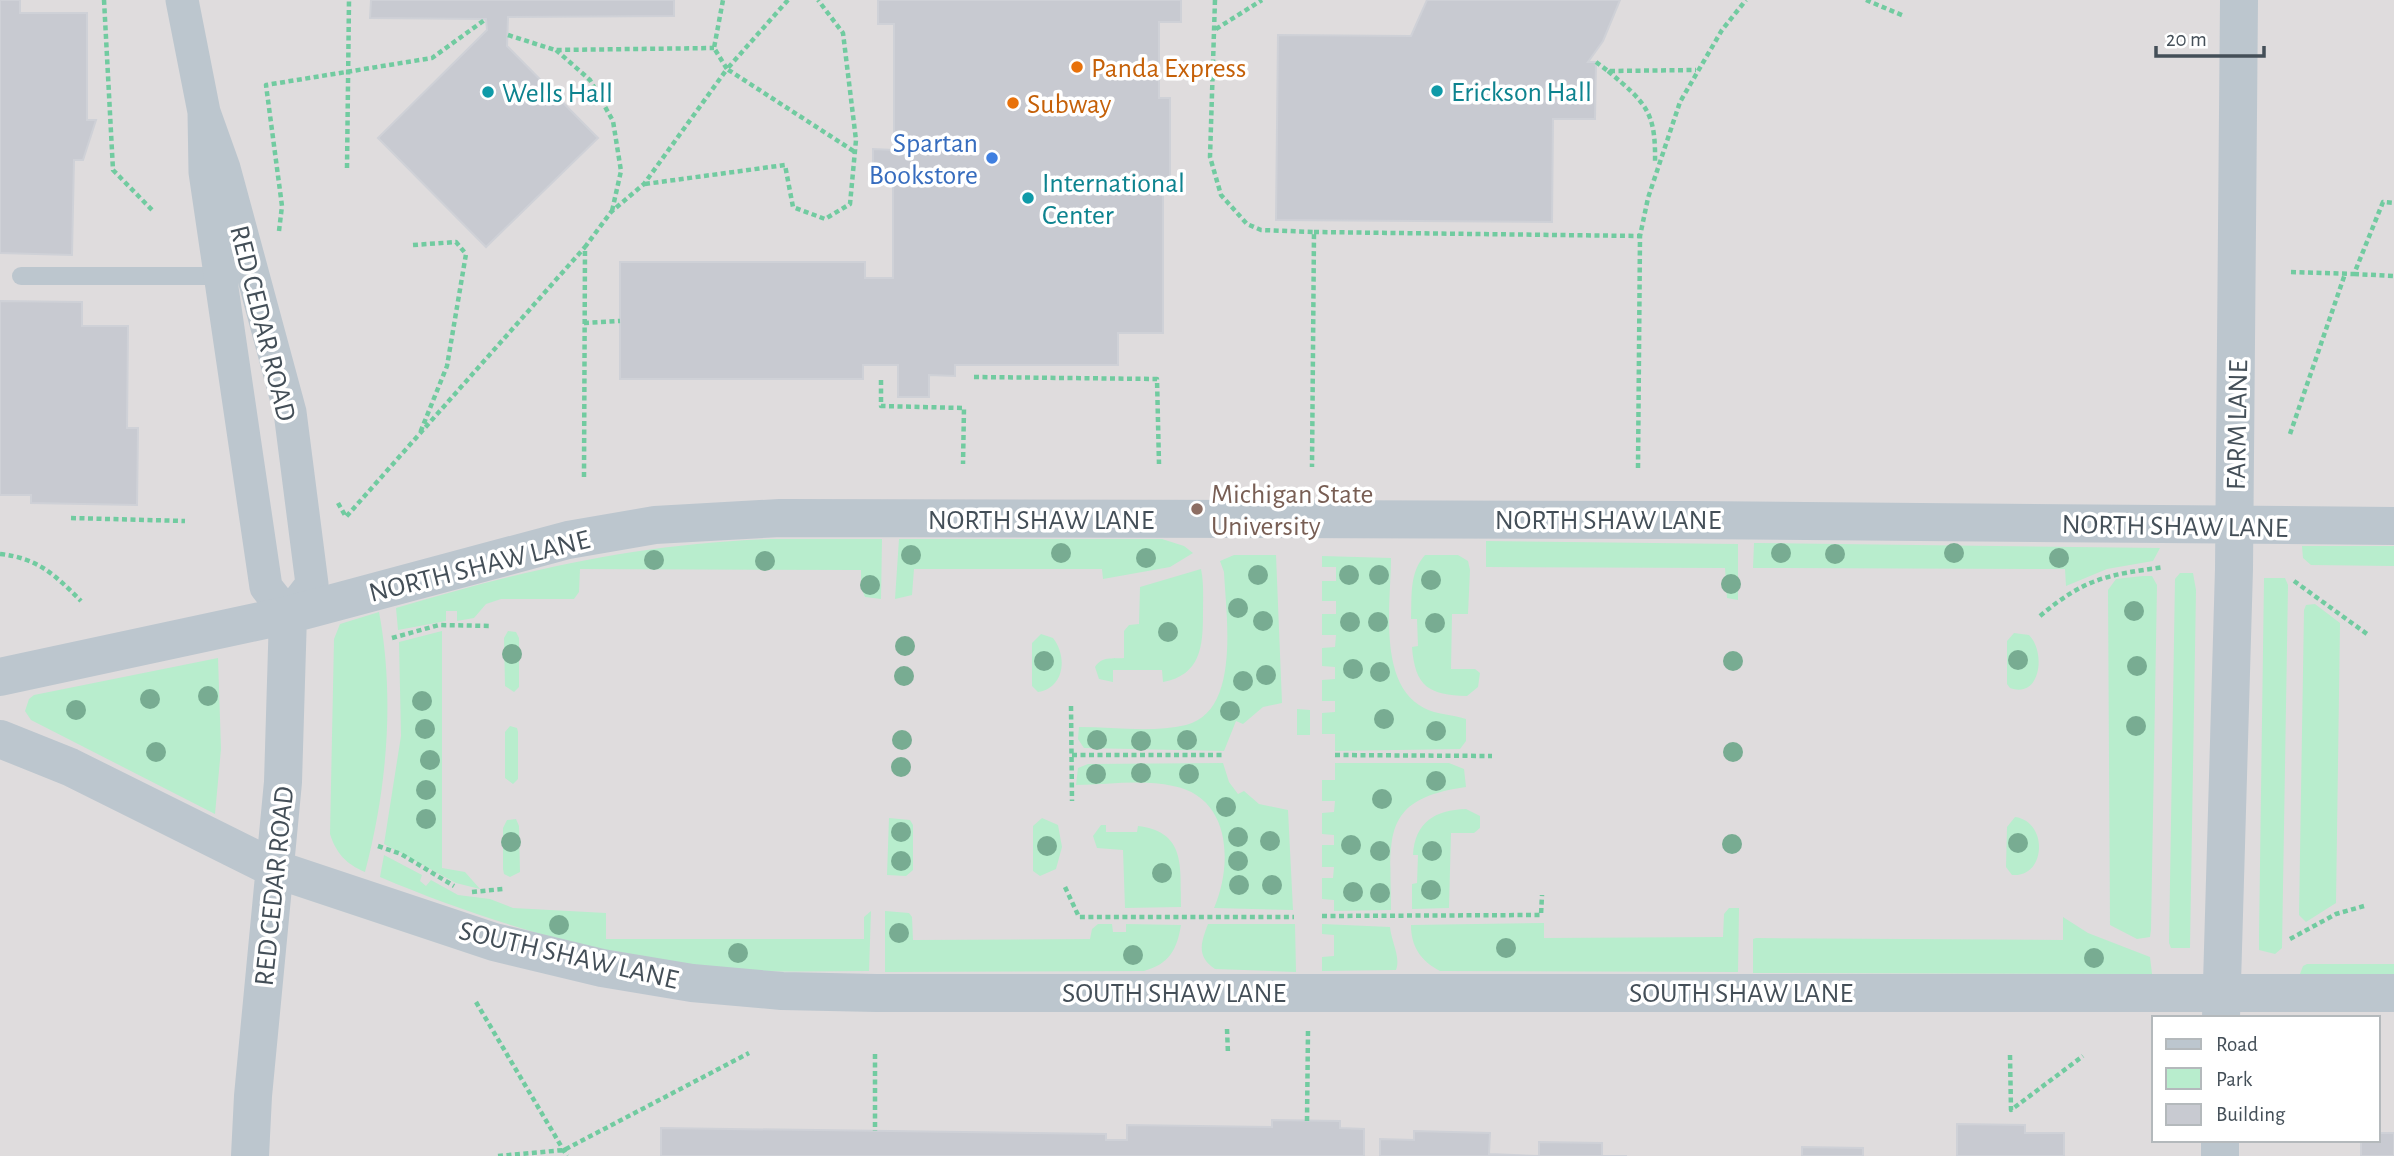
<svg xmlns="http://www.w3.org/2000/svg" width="2394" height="1156" viewBox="0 0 2394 1156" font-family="'Alegreya Sans',sans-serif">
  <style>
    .education { fill: #dfdcdd; fill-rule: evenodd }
    .green { fill: #b8edcd }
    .building { fill: #c8cad1; stroke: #cfd1d7; stroke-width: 2 }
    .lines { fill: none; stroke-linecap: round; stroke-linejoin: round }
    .path { stroke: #71cba0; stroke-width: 4.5; stroke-dasharray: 5 3.5; stroke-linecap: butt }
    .service { stroke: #bcc6ce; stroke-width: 18 }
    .minor { stroke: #bcc6ce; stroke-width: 33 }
    .tertiary { stroke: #bcc6ce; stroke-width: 38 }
    .tree { fill: #78ac92 }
    .food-dot { fill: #e8710a; stroke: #fff; stroke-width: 2.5 }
    .culture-dot { fill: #0f9aa8; stroke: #fff; stroke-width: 2.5 }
    .shop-dot { fill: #3f7fe0; stroke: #fff; stroke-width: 2.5 }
    .education-dot { fill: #8d6e63; stroke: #fff; stroke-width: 2.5 }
    .labels { text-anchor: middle; stroke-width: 7; stroke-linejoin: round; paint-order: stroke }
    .food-label { font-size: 28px; fill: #c56008; stroke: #fff; text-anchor: start }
    .culture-label { font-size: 28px; fill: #0d838f; stroke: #fff; text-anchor: start }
    .shop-label { font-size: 28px; fill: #366cbe; stroke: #fff; text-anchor: end }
    .street-label { font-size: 28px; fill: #444f58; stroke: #fff }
    .education-label { font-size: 28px; fill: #785e54; stroke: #fff; text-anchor: start }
  </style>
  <rect width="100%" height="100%" fill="#eeebeb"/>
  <path class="education" d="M0,0H2394V1156H0ZM2154,1018H2378V1140H2154Z"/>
  <path class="green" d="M771,539H882L881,599L865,597L861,587V570L580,569L579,592L574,599H501L486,604L474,618L457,621V611H446V621L398,630L396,608C524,570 636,544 771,539Z
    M899,539H1162L1184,546L1193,553L1170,567L1103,579L1102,569H914L912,595L895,599Z
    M1486,541L1738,544V600L1727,598L1725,568L1486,567Z
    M1754,543L2160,548L2153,561L2107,569L2066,586L2065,569L1753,568Z
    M2302,546H2394V566L2311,565L2303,558Z
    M1234,555H1276L1282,703L1263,707L1243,724L1236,721L1224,751L1084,748L1078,739L1079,727C1113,727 1152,733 1186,725C1241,711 1226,616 1224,572L1220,561Z
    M1425,555H1458L1468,561L1470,570L1468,614H1452L1451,669H1475L1480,673L1478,687L1467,696C1429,695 1415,687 1412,647L1418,646L1417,619H1411C1412,596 1409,573 1425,555Z
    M1322,556L1391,558C1391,603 1377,684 1424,708C1437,715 1452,714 1466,719V741L1460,749L1335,751V734H1322V713L1335,712V701H1322V680L1335,679V667L1322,666V648L1335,647L1336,635H1322V614H1336V601H1322V581H1336V567H1322Z
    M1201,569C1204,583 1203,599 1203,613C1203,646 1201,675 1163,682L1162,670H1113V682L1099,679L1095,667C1102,656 1112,659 1124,658V631L1129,625L1139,624L1140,587Z
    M2180,573H2193L2196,590L2190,948H2171L2169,943L2175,579Z
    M2143,576H2152L2157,585L2151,930L2150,937L2137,939L2110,925L2108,590L2116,579Z
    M2264,578H2285L2288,585L2282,948L2275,954L2259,950V936Z
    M2315,604L2340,623L2336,903L2306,922L2299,915L2304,610L2306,605Z
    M379,612C395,697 387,789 365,872C346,864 336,853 330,834L334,639L340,624Z
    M442,631V868L465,872L480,889L456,883L384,844L401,736L399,642Z
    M508,631L516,632L519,638V687L514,692L505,686L504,638Z
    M2014,633L2029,635C2046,652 2041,699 2010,688L2007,684V641Z
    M1041,634L1053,638C1068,657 1064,688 1038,692L1032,686V643Z
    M218,658L221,749L215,814L31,720L25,711L29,699L34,695Z
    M1297,709L1310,710V735H1297Z
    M510,726L517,728L518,732V779L513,784L505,778V732Z
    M1223,763L1229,782L1238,794L1244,791L1259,804L1288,810L1293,910L1214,908C1233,864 1231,797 1173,786C1141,779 1108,785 1076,785L1078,768L1088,764Z
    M1335,763H1449L1464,769L1466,787C1379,799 1391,838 1391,910L1334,911V900L1322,899V878H1333L1334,867H1322V845H1334V835L1322,834V813L1334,812L1335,801H1322V780H1335Z
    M1466,809L1480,816V828L1474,833H1451L1449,908L1412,909V884L1417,883L1418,855H1413C1415,822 1435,810 1466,809Z
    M2015,817C2048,821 2047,878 2012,875L2006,867L2007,827Z
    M889,818L910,820L913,825V870L906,876L887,875Z
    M1042,818L1058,825L1062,847L1056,869L1040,876L1033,871V826Z
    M516,819L519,826L520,872L510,877L504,874L503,869V828L507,820Z
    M1101,825H1106V832H1137L1138,826C1187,832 1180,868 1181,907L1125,908L1123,850L1097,848L1093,836Z
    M384,855L422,875L420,881L426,886L431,880L458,895L490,899L513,908L606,913V939H864V917L871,911L869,971C823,971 776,973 730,969C610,959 491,924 380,877Z
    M1729,908H1739L1738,972L1440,971C1421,961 1411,947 1411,925L1544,923V938L1723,937L1724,914Z
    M885,911L909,913L912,917L913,940L1090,939L1092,929L1098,924H1112L1113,932H1126V924L1181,925C1177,950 1169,964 1144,971L885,972Z
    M2063,917L2088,933L2150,957L2152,974L1753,973V939L1756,938L2063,940Z
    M1208,924H1295L1296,972L1215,969C1196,956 1201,943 1208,924Z
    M1322,924L1390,927C1391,941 1401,957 1396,970L1322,971V957L1334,956V935L1322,934Z
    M2307,964H2394V974H2300L2303,966Z"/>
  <path class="building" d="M0,0H20V13H87V120H96L83,160H74L72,255L0,253Z
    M371,0H674V16L508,17L507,46L598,138L486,247L378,138L487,30L486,19L370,18Z
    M878,0H1181V22H1159V98H1170V183H1163V333H1118V365H955V376L929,375V397H898V365H863V379H620V262H865V278H893V183H873V149L894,150V24H878Z
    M1427,0H1620L1603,41L1588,62H1596L1595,119H1553L1552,222L1276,220L1278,35L1411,36Z
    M0,301L82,302V326H128L127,428H138L137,505L31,503V495H0Z
    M1272,1120L1340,1121V1128L1364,1129V1156H661V1128L1106,1134V1140H1127V1125L1272,1127Z
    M1957,1124L2025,1125V1133H2064V1156H1957Z
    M1414,1131L1490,1133L1489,1154L1539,1156V1142L1602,1143V1156H1627H1380V1139L1414,1140Z
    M2378,1133H2394V1156H2361V1140H2378Z
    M1802,1147L1863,1148V1156H1802Z"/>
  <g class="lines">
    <path class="path" d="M104,0L113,170L154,212
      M788,0L727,69L855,152
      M1215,0L1210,157L1221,195L1247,224L1261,230L1314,232L1312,467
      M1866,0L1904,16
      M1216,29L1262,0
      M508,35L555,50L714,48
      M556,50L590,80L613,121L621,171L612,211
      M1596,62L1608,71L1696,70
      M1608,71C1647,104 1656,112 1655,164
      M347,168L349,0
      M645,184L785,165L793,207L825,219L850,204L856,140L843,33L818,0
      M279,231L282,206L266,85L432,58L486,19
      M1314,232L1640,236
      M413,245L456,242L466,254L447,366L420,433
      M2291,272L2354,274L2383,202L2394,203
      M2354,274L2394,276
      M584,323L620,321
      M974,377L1157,379L1159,464
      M881,380V406L964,408L963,464
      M2290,434L2345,274
      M1638,468L1640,236L1648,198L1680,102L1722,30L1746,0
      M584,477L585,247L611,212L644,184L727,69L714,48L723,0
      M338,503L346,517L585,247
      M71,518L185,521
      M0,554C38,558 55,575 81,601
      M2294,581L2367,634
      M2040,616C2085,578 2107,575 2164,567
      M392,638L439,625L492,626
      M1071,706L1072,801
      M1072,755H1224
      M1335,755L1492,756
      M378,846L401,854L454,886
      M1065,887L1079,917H1294
      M472,892L503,889
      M1322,916L1541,915L1542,895
      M2290,939L2336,914L2364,906
      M476,1002L567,1156
      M1227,1029L1228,1054
      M875,1054V1131
      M2010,1055L2011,1110L2083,1056
      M1307,1121L1308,1030
      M498,1156L564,1150L749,1053"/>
    <path class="service" d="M21,276H221"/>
    <path class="minor" d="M182,0L204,112L224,168L290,412L312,584L288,615L266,587L205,172L204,112"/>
    <path class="tertiary" d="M0,677L288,615L568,540L655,525L780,518L1692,520L2394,526
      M0,739L70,767L275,869L494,942L602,968L692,983L782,991L876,993H2394
      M2221,1018L2234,569L2239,0
      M250,1156L253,1096L283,782L288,615
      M2220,1156V1140"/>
  </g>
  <g class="tree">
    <circle cx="1061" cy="553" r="10"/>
    <circle cx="1781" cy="553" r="10"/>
    <circle cx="1954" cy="553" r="10"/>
    <circle cx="1835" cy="554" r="10"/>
    <circle cx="911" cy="555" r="10"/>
    <circle cx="1146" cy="558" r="10"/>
    <circle cx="2059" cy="558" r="10"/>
    <circle cx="654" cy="560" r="10"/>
    <circle cx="765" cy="561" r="10"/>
    <circle cx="1258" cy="575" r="10"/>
    <circle cx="1349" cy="575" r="10"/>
    <circle cx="1379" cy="575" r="10"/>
    <circle cx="1431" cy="580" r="10"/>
    <circle cx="1731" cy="584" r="10"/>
    <circle cx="870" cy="585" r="10"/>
    <circle cx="1238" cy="608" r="10"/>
    <circle cx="2134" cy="611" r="10"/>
    <circle cx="1263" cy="621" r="10"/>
    <circle cx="1350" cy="622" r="10"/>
    <circle cx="1378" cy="622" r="10"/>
    <circle cx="1435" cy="623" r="10"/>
    <circle cx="1168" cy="632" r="10"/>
    <circle cx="905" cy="646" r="10"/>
    <circle cx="512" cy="654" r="10"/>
    <circle cx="2018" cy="660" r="10"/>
    <circle cx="1044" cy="661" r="10"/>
    <circle cx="1733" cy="661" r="10"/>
    <circle cx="2137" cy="666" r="10"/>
    <circle cx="1353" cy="669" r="10"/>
    <circle cx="1380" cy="672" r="10"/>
    <circle cx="1266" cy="675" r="10"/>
    <circle cx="904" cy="676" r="10"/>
    <circle cx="1243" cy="681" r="10"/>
    <circle cx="208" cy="696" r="10"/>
    <circle cx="150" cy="699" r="10"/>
    <circle cx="422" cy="701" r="10"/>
    <circle cx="76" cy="710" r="10"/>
    <circle cx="1230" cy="711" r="10"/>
    <circle cx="1384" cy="719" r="10"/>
    <circle cx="2136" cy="726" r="10"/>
    <circle cx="425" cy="729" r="10"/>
    <circle cx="1436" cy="731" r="10"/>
    <circle cx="902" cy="740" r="10"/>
    <circle cx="1097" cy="740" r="10"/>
    <circle cx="1187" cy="740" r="10"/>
    <circle cx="1141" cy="741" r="10"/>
    <circle cx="156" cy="752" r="10"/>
    <circle cx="1733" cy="752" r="10"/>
    <circle cx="430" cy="760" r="10"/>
    <circle cx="901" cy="767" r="10"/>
    <circle cx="1141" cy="773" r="10"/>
    <circle cx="1096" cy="774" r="10"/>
    <circle cx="1189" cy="774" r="10"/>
    <circle cx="1436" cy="781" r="10"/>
    <circle cx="426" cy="790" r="10"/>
    <circle cx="1382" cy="799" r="10"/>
    <circle cx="1226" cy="807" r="10"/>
    <circle cx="426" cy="819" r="10"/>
    <circle cx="901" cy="832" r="10"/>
    <circle cx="1238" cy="837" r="10"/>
    <circle cx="1270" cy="841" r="10"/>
    <circle cx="511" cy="842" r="10"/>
    <circle cx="2018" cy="843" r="10"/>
    <circle cx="1732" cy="844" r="10"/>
    <circle cx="1351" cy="845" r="10"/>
    <circle cx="1047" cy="846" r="10"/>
    <circle cx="1380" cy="851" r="10"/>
    <circle cx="1432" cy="851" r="10"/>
    <circle cx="901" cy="861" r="10"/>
    <circle cx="1238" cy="861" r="10"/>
    <circle cx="1162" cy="873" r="10"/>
    <circle cx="1239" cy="885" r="10"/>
    <circle cx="1272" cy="885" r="10"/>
    <circle cx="1431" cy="890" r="10"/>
    <circle cx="1353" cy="892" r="10"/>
    <circle cx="1380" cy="893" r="10"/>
    <circle cx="559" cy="925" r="10"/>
    <circle cx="899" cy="933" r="10"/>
    <circle cx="1506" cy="948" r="10"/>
    <circle cx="738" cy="953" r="10"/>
    <circle cx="1133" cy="955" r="10"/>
    <circle cx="2094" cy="958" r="10"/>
  </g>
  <g class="food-dot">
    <circle cx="1077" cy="67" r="7"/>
    <circle cx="1013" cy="103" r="7"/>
  </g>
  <g class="culture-dot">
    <circle cx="1437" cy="91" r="7"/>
    <circle cx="488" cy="92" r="7"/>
    <circle cx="1028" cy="198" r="7"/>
  </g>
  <circle class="shop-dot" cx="992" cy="158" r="7"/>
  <circle class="education-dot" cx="1197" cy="509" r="7"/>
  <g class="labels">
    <g class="food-label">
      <text x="1091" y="77">Panda Express</text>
      <text x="1027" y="113">Subway</text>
    </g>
    <g class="culture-label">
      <text x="1451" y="101">Erickson Hall</text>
      <text x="502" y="102">Wells Hall</text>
      <text x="1042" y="192">International<tspan x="1042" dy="32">Center</tspan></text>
    </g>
    <g class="shop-label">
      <text x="978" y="152">Spartan<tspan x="978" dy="32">Bookstore</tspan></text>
    </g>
    <g class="street-label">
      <text transform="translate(264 323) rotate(76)" y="10">RED CEDAR ROAD</text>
      <text transform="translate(2236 425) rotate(-89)" y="10">FARM LANE</text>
      <text x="1041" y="529">NORTH SHAW LANE</text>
      <text x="1608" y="529">NORTH SHAW LANE</text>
      <text transform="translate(2175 525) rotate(1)" y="10">NORTH SHAW LANE</text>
      <text transform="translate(479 565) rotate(-14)" y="10">NORTH SHAW LANE</text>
      <text transform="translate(273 886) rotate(-84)" y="10">RED CEDAR ROAD</text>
      <text transform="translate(569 954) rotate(13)" y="10">SOUTH SHAW LANE</text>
      <text x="1174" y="1002">SOUTH SHAW LANE</text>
      <text x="1741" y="1002">SOUTH SHAW LANE</text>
    </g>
    <g class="education-label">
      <text x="1211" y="503">Michigan State<tspan x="1211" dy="32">University</tspan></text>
    </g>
  </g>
  <rect x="2152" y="1016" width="228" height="126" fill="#ffffff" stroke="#b4b9bc" stroke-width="2"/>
  <rect x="2166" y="1039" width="35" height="10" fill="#bcc6ce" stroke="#b4b9bc" stroke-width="2"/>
  <text x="2216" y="1051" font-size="21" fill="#444f58">Road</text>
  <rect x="2166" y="1068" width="35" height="21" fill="#b8edcd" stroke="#b4b9bc" stroke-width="2"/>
  <text x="2216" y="1086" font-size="21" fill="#444f58">Park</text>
  <rect x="2166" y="1104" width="35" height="21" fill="#c8cad1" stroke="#b4b9bc" stroke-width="2"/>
  <text x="2216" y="1121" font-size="21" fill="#444f58">Building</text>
  <path d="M2156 46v10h108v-10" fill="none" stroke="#444f58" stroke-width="3.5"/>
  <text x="2166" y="46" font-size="21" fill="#444f58" stroke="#ffffff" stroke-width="5" paint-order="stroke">20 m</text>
</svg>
